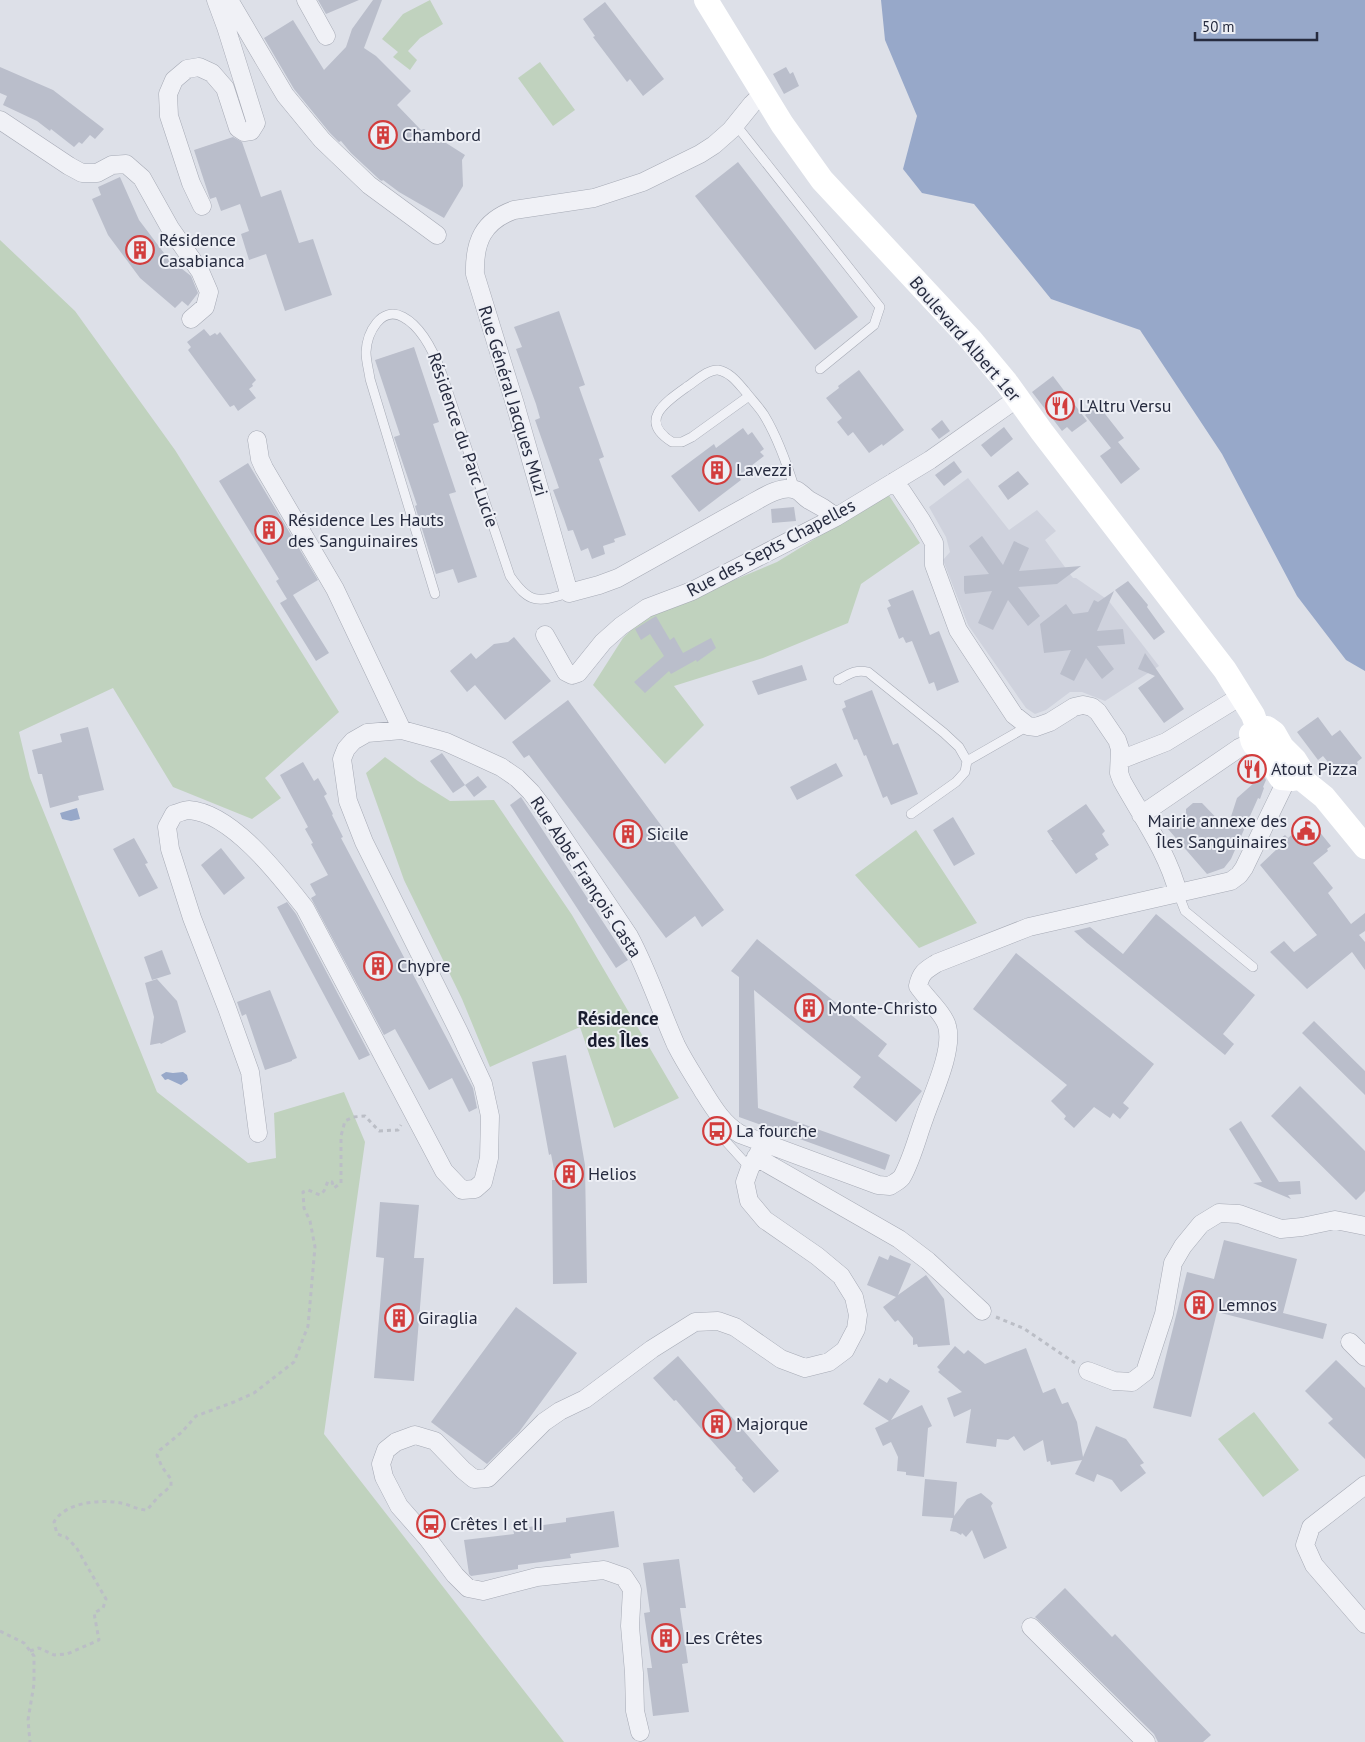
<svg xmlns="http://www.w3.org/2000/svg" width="1365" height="1742" viewBox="0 0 1365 1742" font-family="'PT Sans',sans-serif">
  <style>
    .built { fill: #cfd2dd }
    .green { fill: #c0d2be }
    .water { fill: #97a8c9 }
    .building { fill: #babecb }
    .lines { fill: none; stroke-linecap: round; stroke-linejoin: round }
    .service-casing { stroke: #a6aab5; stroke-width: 10 }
    .minor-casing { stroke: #a6aab5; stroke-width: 19 }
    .path { stroke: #bbbec6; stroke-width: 3; stroke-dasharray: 4 4; stroke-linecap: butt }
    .service { stroke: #f0f1f6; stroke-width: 9 }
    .minor { stroke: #f0f1f6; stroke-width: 18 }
    .secondary { stroke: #fff; stroke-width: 24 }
    .labels { text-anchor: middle; stroke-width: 4; stroke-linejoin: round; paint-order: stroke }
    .poi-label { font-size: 18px; fill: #262b3f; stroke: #edeff5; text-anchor: start }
    .street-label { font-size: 18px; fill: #262b3f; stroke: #edeff5 }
    .neighbourhood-label { font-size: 19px; font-weight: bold; fill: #191d2f; stroke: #edeff5 }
  </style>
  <rect width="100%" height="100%" fill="#dde0e8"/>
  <path class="built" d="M968,478L1009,530L1037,510L1056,531L1045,540L1073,578H1076L1108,600L1159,666L1105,701L1082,692H1070L1046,710L1035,714L1026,708L968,625L943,560L950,552L946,537L929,507Z"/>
  <path class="green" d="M430,0L443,24L420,38L408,51L417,60L410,70L393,57L398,52L382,39L403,14Z
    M540,62L575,110L553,126L518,78Z
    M0,240L75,311L175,450L339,712L265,778L281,798L252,819L173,787L113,688L19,732L30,778L157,1092L248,1163L276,1158L274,1113L344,1092L365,1142L324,1434L564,1742H0Z
    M888,494L920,543L861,584L848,623L763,658L674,686L704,725L665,764L593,685L623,638L635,626L655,613L777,562Z
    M385,757L418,781L450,801L494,800L572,915L679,1098L614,1128L580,1027L490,1067L462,999L404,880L366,773Z
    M916,830L977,923L919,948L855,875Z
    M1254,1412L1299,1470L1263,1497L1218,1439Z"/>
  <path class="water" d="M881,0H1365V671L1346,660L1297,596L1222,454L1140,330L1051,299L974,204L922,193L903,169L917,116L885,40Z
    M77,808L80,819L71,821L62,819L60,813Z
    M166,1072L173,1073L183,1072L187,1075L188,1080L181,1085L168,1079L165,1080L161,1075Z"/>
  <path class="building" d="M318,0H359L326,14Z
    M373,0H382L364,48L376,56L411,91L397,105L421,130L424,129L465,155L462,160L463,186L444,218L399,192L383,180L382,181L380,180L351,153L341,141L339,142L330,133L294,89L264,38L293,20L324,70L346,47L352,29Z
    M605,2L664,79L643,96L630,79L627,82L615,66L593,37L595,36L583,19Z
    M0,67L53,90L104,129L95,139L90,135L82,144L79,142L74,147L51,129L50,131L37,121L3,105L7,96L0,93Z
    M786,67L790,74L793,72L799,86L784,94L773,74Z
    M233,137L242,142L261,197L281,190L299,243L313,239L332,295L285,311L266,254L249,260L241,234L249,231L240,204L221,211L216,197L210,199L194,150Z
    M738,162L858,317L815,350L695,196Z
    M120,177L139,220L167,257L191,276L198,293L188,306L182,301L175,308L140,278L108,235L92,199L101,195L98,187Z
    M559,311L585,385L579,387L604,457L599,459L626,535L614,539L615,542L603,546L605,554L592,559L588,548L581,551L573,530L568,531L564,519L553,490L559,488L535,420L540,418L536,404L516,349L522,347L514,327Z
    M204,329L210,336L215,333L217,335L220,332L256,380L252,384L253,386L249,389L256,398L238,411L234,405L230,407L188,350L191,347L187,342Z
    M414,347L439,422L433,424L456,492L449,494L477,577L458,583L453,569L436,574L415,506L417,505L394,437L400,435L375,360Z
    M859,370L904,430L883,446L882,444L869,453L853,432L848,436L837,422L842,418L826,398L839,388L838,386Z
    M1053,376L1087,421L1072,432L1067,427L1062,431L1032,392Z
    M1098,405L1124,438L1118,442L1140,469L1121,484L1100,456L1111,448L1085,415Z
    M942,420L950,431L939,439L931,429Z
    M1004,427L1013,439L991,457L981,445Z
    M743,428L748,435L752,432L764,449L760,452L764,456L738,476L741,480L699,512L671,476L714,444L716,448Z
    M954,461L962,472L944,486L935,475Z
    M248,463L318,580L293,595L329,653L316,661L280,603L287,599L276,581L279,579L219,481Z
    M1018,471L1029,484L1008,500L998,486Z
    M794,507L796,521L772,523L771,509Z
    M982,536L1003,565L1014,541L1029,548L1019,571L1081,566L1057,584L1018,587L1040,616L1028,626L1008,600L993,630L978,623L992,591L965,594L964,590V576L989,574L969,546Z
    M1128,581L1148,605L1147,607L1165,632L1154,640L1115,590Z
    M913,590L930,635L939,631L959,682L937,691L934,682L929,684L912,641L906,643L903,637L899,639L887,608L891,606L888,600Z
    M1114,591L1097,631L1123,629L1125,644L1097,646L1114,669L1102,679L1086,658L1074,681L1060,674L1071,650L1044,653L1040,624L1066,604L1073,614L1088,612L1094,600L1098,602Z
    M656,616L670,640L674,637L683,653L711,638L716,648L697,662L696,660L671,674L669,671L645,693L634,682L664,656L650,634L641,640L635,629Z
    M514,637L551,681L505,720L475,685L467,692L450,671L471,653L476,659L494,644L508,642Z
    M1145,653L1184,709L1164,723L1138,688L1155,676L1138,669Z
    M802,665L807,680L758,695L752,681Z
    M872,690L893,745L898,743L918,794L891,805L887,796L883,798L866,755L864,756L857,739L854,740L842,709L846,707L844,701Z
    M568,700L724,910L702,927L695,916L666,938L529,755L524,758L512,742Z
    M1318,717L1332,736L1340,730L1362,758L1357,762L1358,764L1341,778L1323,756L1318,760L1297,732Z
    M88,727L104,790L78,796L79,800L50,808L42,774H38L32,750L62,742L60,734Z
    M442,753L465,785L453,793L430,761Z
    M303,762L314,781L318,778L327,794L324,796L333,814L332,815L343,837L341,838L473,1088L477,1108L469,1112L452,1078L429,1090L395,1029L384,1035L311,898L316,895L310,884L328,875L311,844L313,843L305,829L308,827L280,775Z
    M836,763L843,776L797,800L790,787Z
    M1263,775L1266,780L1263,787L1264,788L1260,799L1258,798L1231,859L1224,868L1207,874L1168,829L1186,813V809L1193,803H1202L1227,829L1237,798Z
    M478,776L487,787L474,797L465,785Z
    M521,797L628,960L616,968L510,805Z
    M1086,804L1105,831L1102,834L1109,845L1095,854L1098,859L1076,874L1051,840H1053L1047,831Z
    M953,817L975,854L954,866L933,830Z
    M1310,820L1331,846L1327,849L1328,851L1313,863L1333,888L1328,893L1351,924L1365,913V931L1359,935L1365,942V970L1352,952L1307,989L1270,952L1284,941L1294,952L1317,935L1260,865L1277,849L1274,844L1285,835L1288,838Z
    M134,838L148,863L145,864L158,888L139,897L113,849Z
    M221,848L245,878L224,895L201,865Z
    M287,902L296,914L370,1055L359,1060L277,907Z
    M1156,914L1255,995L1223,1034L1234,1044L1225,1055L1087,943L1074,931L1090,927L1123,954Z
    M757,939L887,1044L878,1056L922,1091L896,1122L853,1087L861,1077L754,990L758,1108L890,1155L885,1170L739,1117V977L731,971Z
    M162,950L171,974L152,980L144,957Z
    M1016,953L1154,1064L1123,1103L1129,1108L1120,1119L1113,1113L1110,1118L1094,1107L1074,1128L1064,1119L1066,1116L1051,1101L1067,1085L973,1009Z
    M157,979L177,1001L186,1032L161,1044L160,1043L150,1045L154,1017L145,983Z
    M270,990L297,1058L292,1060V1061L265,1070L246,1014L242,1016L237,1002Z
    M1314,1021L1365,1071V1095L1302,1033Z
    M566,1055L585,1165L587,1283L553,1284L552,1180H556L551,1154L549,1155L532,1062Z
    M1300,1086L1365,1151V1191L1356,1200L1271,1116Z
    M1241,1121L1279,1182L1300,1181L1301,1194L1288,1195L1291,1199L1253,1183L1262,1182L1229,1129Z
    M380,1202L419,1205L414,1258H424L414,1381L374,1378L384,1258L376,1257Z
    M1224,1240L1297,1259L1283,1313L1327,1324L1323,1339L1217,1312L1191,1417L1153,1408L1187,1272L1214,1279Z
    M890,1255L911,1264L898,1295L926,1275L944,1299L950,1345L918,1347L917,1344L913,1345V1338L898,1320L895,1322L883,1307L896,1297L867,1285L879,1256L888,1260Z
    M516,1307L577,1353L519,1432L487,1464L431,1422Z
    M955,1346L964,1354L968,1350L985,1364L1026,1348L1043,1393L1055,1388L1062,1404L1068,1402L1077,1422L1083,1457L1096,1426L1126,1439L1144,1463L1140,1465L1146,1473L1121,1492L1112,1480L1097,1474L1094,1482L1075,1474L1082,1460L1051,1465L1050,1461L1047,1462L1043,1440L1024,1451L1014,1436L1008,1440L997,1439L996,1447L966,1443L971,1409L954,1417L947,1398L962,1392L938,1372L940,1370L937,1367Z
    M678,1356L779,1471L754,1493L742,1480L743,1478L735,1469L736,1468L718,1448L676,1400L674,1401L653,1378Z
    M1336,1360L1365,1388V1459L1328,1423L1333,1419L1305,1391Z
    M879,1378L887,1383L890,1378L910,1391L891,1420L922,1405L932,1426L928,1428L924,1477L906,1475V1472L897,1471L898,1457L891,1442L883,1446L875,1428L889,1421L863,1404Z
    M925,1479L957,1482L954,1516L967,1499L981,1493L993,1503L991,1506L1007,1548L984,1559L972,1530L966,1537L962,1533L961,1535L956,1532L950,1531L953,1518L922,1516Z
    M614,1511L619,1547L570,1554L571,1558L518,1565V1569L471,1576L469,1574L464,1540L514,1534L513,1529L566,1522V1518Z
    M679,1559L686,1608H680L688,1663L682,1664L689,1712L653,1716L647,1668H652L644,1613L650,1612L643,1563Z
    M1065,1588L1112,1637L1115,1634L1211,1735L1203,1742H1158L1154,1734L1035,1617Z"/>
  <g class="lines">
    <defs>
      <path id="service" d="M736,125L880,307L874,325L820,369
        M749,396L692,437L682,442H672C637,420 667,401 688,386C696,381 708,369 718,370C730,372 738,383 745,391C751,399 759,407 764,415C778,438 787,464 795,490
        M435,594L370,379C369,371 366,361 366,352C367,333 381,305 403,317C422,327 435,355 442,374L510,576C530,605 538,602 569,593
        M838,680C849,674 856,669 868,672L944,733L959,747L967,761L965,772L956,782L911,814
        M967,761L1028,726
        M1178,893L1185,911L1253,967
        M723,1120L719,1125L721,1136L750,1168"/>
      <path id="minor" d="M229,0L285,95L322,140L369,185L437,235
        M306,0L326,36
        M763,93L752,104L731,130L714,145L700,154L643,182L594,198L514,210C483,221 474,242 475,274L515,404L569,593L599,585L618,578L747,506C760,499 781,484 796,490C801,492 804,497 809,500C819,505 827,510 836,517
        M0,120L69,166L82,173H97L112,165L126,164L142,178L170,228L200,271L209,292L205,307L191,319
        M202,206L191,183L169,116L168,94L174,80L187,69L199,67L212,73L225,88L238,128L244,132L251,131L256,123L226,27L216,0
        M257,440L260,459L264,468L335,589L402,730
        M895,481L921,520L934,543V565L958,630L1014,715L1028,726L1036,727L1050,722L1074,707L1083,705L1092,707L1098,712L1117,740L1120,749L1119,773L1122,781C1142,817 1168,853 1178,893
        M545,635L566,672L572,675L578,673L603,642L621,626L647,608L692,591L836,517L930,460L1018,398
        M1120,760L1166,742L1241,696
        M1141,815L1239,748L1252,742
        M258,1133L250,1072L227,1008L192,918L170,849L167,827L174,814C179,813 184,810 189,810C232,813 280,876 305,908L444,1171L462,1190L475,1189L483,1182L489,1158L490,1116L483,1084L459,1032L364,842L348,801L342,759L346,749L353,741L367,733L402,730L446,742L501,767L517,778L531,792L544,809L629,936C648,971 660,1009 676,1045C684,1061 694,1076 703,1091C713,1107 723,1124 740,1134L878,1185L890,1186C894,1183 899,1181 902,1177C912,1159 917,1138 924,1119C932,1095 954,1050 947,1026C944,1014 926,998 918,986C921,972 926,970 937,963L1029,927L1231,881L1239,875L1244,868L1287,779
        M756,1157L899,1239L928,1261L982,1311
        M1350,1342L1365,1357
        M1088,1371L1114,1381L1132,1382L1145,1372L1164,1314L1173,1263L1183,1246L1201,1224L1219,1213L1239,1214L1281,1229L1302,1227L1335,1220L1365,1226
        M1365,1485L1311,1527L1305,1545L1314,1565L1365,1624
        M1031,1627L1146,1742
        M640,1732L635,1711L634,1673L630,1626L632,1589L624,1577L604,1570L537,1577L483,1591L468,1588L455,1575L428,1539L399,1506L384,1477L381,1464L386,1450L396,1442L415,1435L435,1441L463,1470L474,1479L488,1478L544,1422L560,1411L585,1399L652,1349L695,1322L718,1321L735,1327L781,1359L805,1368L829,1362L845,1350L856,1329L858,1315L854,1297L841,1276L817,1256L765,1220L749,1201L745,1182L750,1168L761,1149L763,1143"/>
    </defs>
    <use href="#service" class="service-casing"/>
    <use href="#minor" class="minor-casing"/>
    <path class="path" d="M996,1317L1023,1328L1075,1363
      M0,1631L24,1643L34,1656V1684L28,1720L30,1742
      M30,1651L39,1648L54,1655L67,1654L99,1640L94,1613L103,1608L106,1599L76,1547L66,1537L57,1534L54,1522C65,1502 101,1499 121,1503C130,1505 138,1510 147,1510L158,1497L171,1486V1479L162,1467L157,1455L160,1450L182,1432L196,1416L234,1402L254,1393L294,1362L308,1326L315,1247L310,1221L304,1208L303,1192L308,1190L320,1195L324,1191L328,1181L332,1182L334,1188L341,1183V1136L345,1121L353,1117L365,1116L379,1131L398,1130L401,1125"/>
    <use href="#service" class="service"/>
    <use href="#minor" class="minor"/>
    <path class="secondary" d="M706,0L782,124L822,180L971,340L1006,382L1042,432L1225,670L1253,715L1258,729
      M1261,727L1267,728L1274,733L1282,747L1295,760L1300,768L1298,776L1293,779L1281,778C1276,772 1274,765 1270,759C1262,747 1253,751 1251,734Z
      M1298,776L1324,797L1365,847"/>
  </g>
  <defs>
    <symbol id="building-ring" viewBox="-11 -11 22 22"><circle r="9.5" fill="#edeff5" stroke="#d23d3d" stroke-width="1.5"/><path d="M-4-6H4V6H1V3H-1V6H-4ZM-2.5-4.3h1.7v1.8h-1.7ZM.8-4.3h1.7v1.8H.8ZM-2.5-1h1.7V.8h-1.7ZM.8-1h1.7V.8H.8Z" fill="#d23d3d"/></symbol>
    <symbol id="restaurant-ring" viewBox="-11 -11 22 22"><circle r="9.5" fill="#edeff5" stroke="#d23d3d" stroke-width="1.5"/><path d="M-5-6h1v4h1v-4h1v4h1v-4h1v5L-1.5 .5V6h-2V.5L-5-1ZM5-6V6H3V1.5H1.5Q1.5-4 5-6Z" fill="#d23d3d"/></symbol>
    <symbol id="civic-ring" viewBox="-11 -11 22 22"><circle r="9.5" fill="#edeff5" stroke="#d23d3d" stroke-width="1.5"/><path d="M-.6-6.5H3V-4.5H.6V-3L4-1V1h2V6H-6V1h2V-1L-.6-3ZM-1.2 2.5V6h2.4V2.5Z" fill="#d23d3d"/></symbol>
    <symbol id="bus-ring" viewBox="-11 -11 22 22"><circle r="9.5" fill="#edeff5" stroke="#d23d3d" stroke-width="1.5"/><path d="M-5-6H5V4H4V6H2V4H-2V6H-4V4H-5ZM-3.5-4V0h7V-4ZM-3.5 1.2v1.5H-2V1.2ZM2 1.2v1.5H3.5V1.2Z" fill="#d23d3d"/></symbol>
  </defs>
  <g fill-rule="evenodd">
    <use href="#building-ring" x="367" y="119" width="32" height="32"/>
    <use href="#building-ring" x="124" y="234" width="32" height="32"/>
    <use href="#restaurant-ring" x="1044" y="390" width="32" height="32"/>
    <use href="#building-ring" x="701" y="454" width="32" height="32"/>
    <use href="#building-ring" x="253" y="514" width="32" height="32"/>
    <use href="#restaurant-ring" x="1236" y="753" width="32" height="32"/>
    <use href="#civic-ring" x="1290" y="815" width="32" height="32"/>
    <use href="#building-ring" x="612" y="818" width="32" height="32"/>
    <use href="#building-ring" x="362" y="950" width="32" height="32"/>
    <use href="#building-ring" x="793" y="992" width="32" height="32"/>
    <use href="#bus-ring" x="701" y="1115" width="32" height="32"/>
    <use href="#building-ring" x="553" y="1158" width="32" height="32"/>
    <use href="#building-ring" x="1183" y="1289" width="32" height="32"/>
    <use href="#building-ring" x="383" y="1302" width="32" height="32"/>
    <use href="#building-ring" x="701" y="1408" width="32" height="32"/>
    <use href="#bus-ring" x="415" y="1508" width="32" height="32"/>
    <use href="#building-ring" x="650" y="1622" width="32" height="32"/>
  </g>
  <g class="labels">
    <g class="poi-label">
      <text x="402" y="141">Chambord</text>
      <text x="159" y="246">Résidence<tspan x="159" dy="21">Casabianca</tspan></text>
      <text x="1079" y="412">L'Altru Versu</text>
      <text x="736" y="476">Lavezzi</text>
      <text x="288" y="526">Résidence Les Hauts<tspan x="288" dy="21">des Sanguinaires</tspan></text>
      <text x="1271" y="775">Atout Pizza</text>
      <text x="1287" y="827" text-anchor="end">Mairie annexe des<tspan x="1287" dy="21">Îles Sanguinaires</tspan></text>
      <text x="647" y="840">Sicile</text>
      <text x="397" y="972">Chypre</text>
      <text x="828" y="1014">Monte-Christo</text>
      <text x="736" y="1137">La fourche</text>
      <text x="588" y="1180">Helios</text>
      <text x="1218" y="1311">Lemnos</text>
      <text x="418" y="1324">Giraglia</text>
      <text x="736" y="1430">Majorque</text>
      <text x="450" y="1530">Crêtes I et II</text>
      <text x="685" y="1644">Les Crêtes</text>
    </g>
    <g class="street-label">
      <text transform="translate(965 339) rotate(49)" y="6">Boulevard Albert 1er</text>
      <text transform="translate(513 401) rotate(73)" y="6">Rue Général Jacques Muzi</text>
      <text transform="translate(463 440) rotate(71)" y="6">Résidence du Parc Lucie</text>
      <text transform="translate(771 548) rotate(-28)" y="6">Rue des Septs Chapelles</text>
      <text transform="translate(586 877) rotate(57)" y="6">Rue Abbé François Casta</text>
    </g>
    <g class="neighbourhood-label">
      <text x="618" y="1025">Résidence<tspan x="618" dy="22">des Îles</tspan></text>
    </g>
  </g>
  <path d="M1195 32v8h122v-8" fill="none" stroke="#262b3f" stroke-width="2.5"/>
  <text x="1202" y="32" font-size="15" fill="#262b3f" stroke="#edeff5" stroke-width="4" paint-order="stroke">50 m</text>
</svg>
